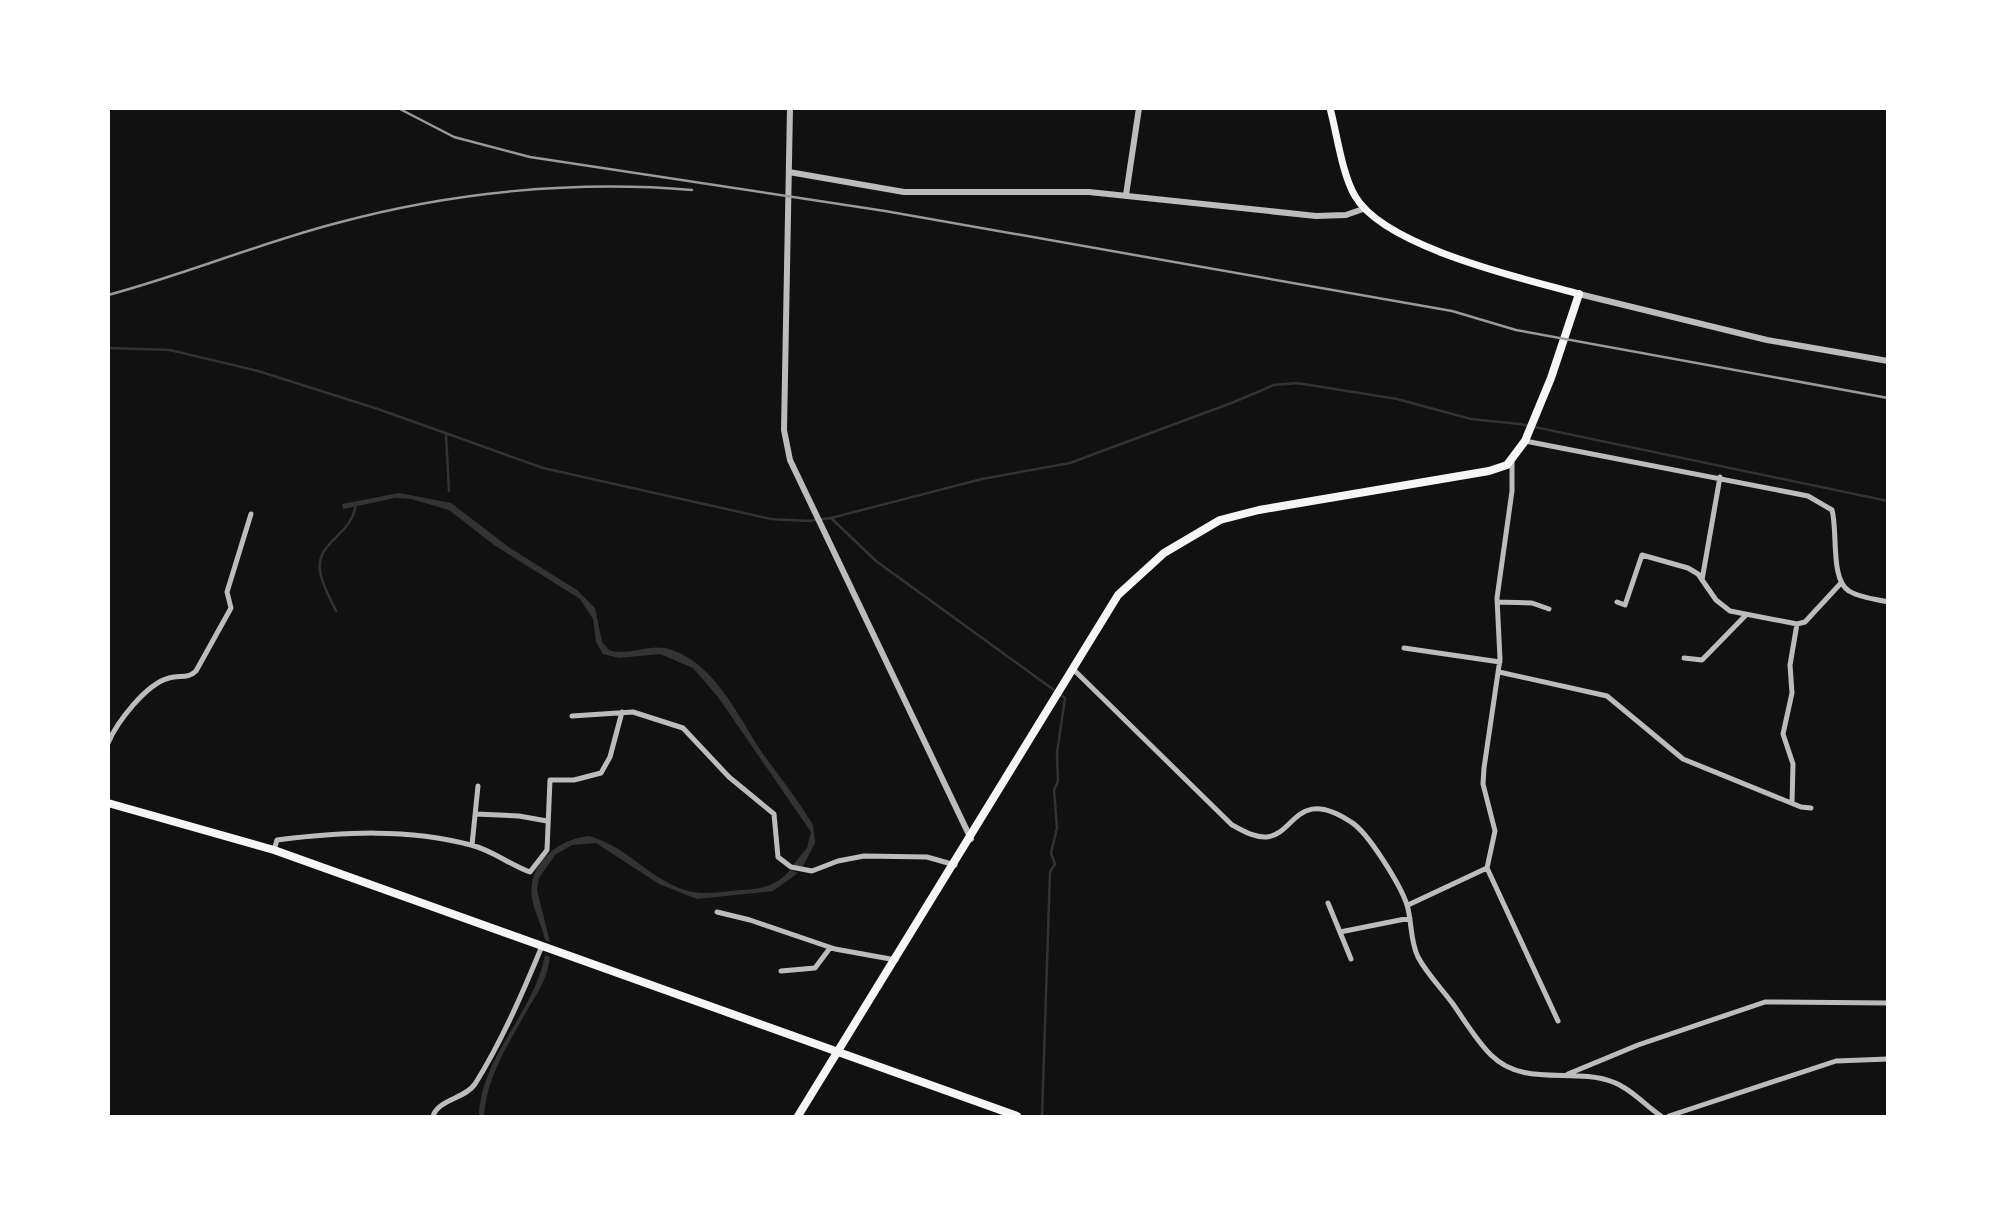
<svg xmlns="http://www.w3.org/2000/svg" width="1996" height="1225" viewBox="0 0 1996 1225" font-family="Ubuntu,sans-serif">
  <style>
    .water { fill: #333 }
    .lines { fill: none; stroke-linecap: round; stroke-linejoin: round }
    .stream { stroke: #333; stroke-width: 2.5 }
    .minor { stroke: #bcbcbc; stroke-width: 5 }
    .tertiary { stroke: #bcbcbc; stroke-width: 6 }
    .secondary { stroke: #f5f5f5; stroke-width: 7 }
    .primary { stroke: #f5f5f5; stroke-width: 8 }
    .rail { stroke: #9a9a9a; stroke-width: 2.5 }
  </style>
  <rect width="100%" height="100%" fill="#111"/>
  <path class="water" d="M399,493L451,503L510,548L577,590L595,608L602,642L609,650C629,657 651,642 672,650C716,665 739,718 763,754C780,777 798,800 813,825L815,843L802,868L793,865L807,848L811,832L718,697L693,668L660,654L619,658L603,654L596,642L593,619L580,599L494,545L449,510L411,499L395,498L343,509L342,504Z
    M589,836C628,846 653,884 693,892C709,895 726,891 742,890C761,889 777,886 790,870L798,873L773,891L697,899L659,884L596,843L572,845L555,855L539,878L537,890L550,942L545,940C542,925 534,912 532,898C527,864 558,839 589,836Z
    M545,955L550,957C548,976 539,991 529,1007C509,1043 487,1075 484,1116H479C481,1055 534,1014 545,955Z"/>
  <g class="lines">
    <path class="stream" d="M108,348L170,350L258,371L378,409L543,468L771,519L808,521L831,518L876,561L1065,698L1057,753L1058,781L1054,790L1057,828L1051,853L1055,864L1050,872L1042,1116
      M446,435L449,491
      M831,518L982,479L1070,463L1234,402L1274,385L1297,383L1397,399L1471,419L1520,424L1888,501
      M336,611C331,600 324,588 321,576C312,540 353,538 356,503"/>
    <path class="minor" d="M1525,441L1808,496L1832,510C1838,531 1830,580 1849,591C1860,598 1876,599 1888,602
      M1702,580L1720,477
      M1497,602L1532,603L1549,609
      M1617,602L1625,605L1642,555L1688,568L1698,574L1716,600L1730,611L1797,624L1805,622L1841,583
      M1404,648L1500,662
      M1684,658L1702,660L1745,616
      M1073,669L1232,825C1242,830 1254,838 1267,837C1295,834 1297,786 1351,822C1368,832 1401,886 1407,905C1412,921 1410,941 1418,957C1427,974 1442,989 1453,1004C1465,1021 1476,1040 1491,1055C1524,1088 1573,1067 1613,1082C1630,1088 1646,1106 1661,1116
      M1499,672L1607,696L1683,759L1801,807L1811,808
      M572,716L633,712L683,728L729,777L774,814L778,857L791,867L812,871L838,861L864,856L927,857L955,865
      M108,743C117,722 146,684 169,678C180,675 188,679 196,671L231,608L227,592L251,514
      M1792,803L1793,764L1783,734L1792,693L1790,665L1797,624
      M476,814L519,816L547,821
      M472,845L478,786
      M274,850L277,840C342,832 408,828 471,845C492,850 510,865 530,872L547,850L550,780H574L601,773L610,757L622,712
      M1487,868L1558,1021
      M1328,903L1351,959
      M1408,905L1487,868L1495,831L1483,784L1484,768L1500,659L1497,598L1512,491V459
      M717,912L750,920L835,949L896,960
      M1340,932L1410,918
      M781,971L815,968L830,948
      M1568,1074L1638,1045L1765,1002L1888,1003
      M433,1116C439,1099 465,1099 475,1084C502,1041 523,992 542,946
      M1669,1116L1836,1061L1888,1059"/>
    <path class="tertiary" d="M790,108L784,430L790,460L971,839
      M789,172L904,192H1089L1316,216L1346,215L1363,209
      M1126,195L1139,108
      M1579,294L1767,340L1888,361"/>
    <path class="secondary" d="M1330,108C1337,134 1342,174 1355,196C1384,247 1524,279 1579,294"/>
    <path class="primary" d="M108,803L274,850L1017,1116
      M798,1116L1118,595L1164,553L1220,520L1259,510L1489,471L1507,465L1525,441L1551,378L1579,294"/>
    <path class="rail" d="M398,108L454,137L530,157L885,211L1452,311L1516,330L1888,398
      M108,295C186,274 260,243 337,223C451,192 574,180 692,190"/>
  </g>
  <rect width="1996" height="1225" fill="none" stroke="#ffffff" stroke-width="220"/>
</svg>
